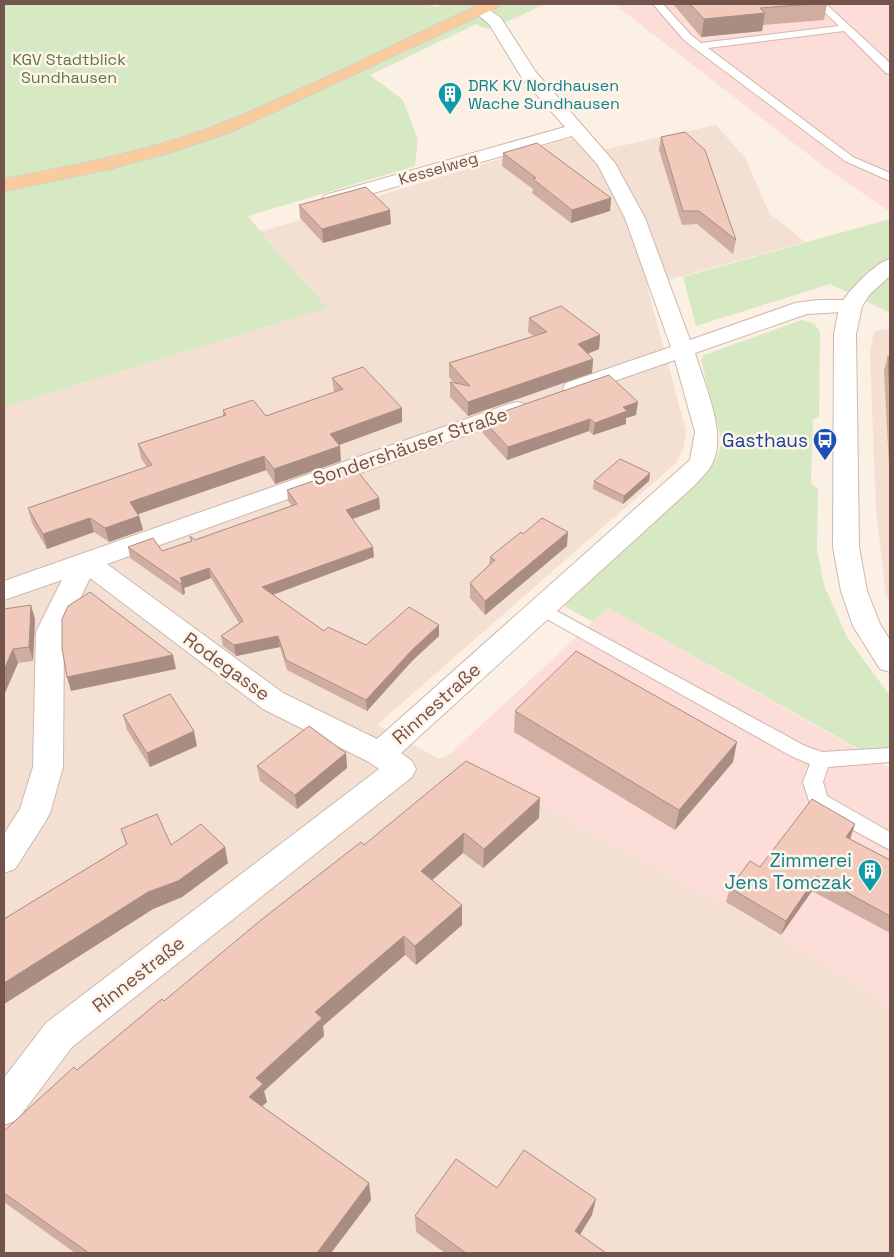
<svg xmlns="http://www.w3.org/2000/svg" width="894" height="1257" viewBox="0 0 894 1257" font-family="'Space Grotesk',sans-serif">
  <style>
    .residential { fill: #f3e0d2 }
    .commercial { fill: #fcddd7 }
    .green { fill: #d7e9c2 }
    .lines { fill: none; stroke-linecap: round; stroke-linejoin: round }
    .service-casing { stroke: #cfb8ad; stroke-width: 2 }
    .minor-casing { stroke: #cfb8ad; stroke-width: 2 }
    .tertiary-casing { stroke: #cfb8ad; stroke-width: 2 }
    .primary-casing { stroke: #d8cfcc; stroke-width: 2 }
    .service { fill: #fff; fill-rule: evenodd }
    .minor { fill: #fff; fill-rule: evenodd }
    .tertiary { fill: #fff; fill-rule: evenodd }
    .primary { fill: #f9cb9d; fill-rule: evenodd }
    .wall { fill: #cfaea1 }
    .shaded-wall { fill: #a98d83 }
    .building { fill: #f1cabb; stroke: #a98d83 }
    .labels { text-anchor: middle; stroke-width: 5; stroke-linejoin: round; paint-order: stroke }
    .far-park-label { font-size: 16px; fill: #597942; stroke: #fff4e9 }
    .far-culture-label { font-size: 16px; fill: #0d838f; stroke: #fff4e9; text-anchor: start }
    .far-street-label { font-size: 16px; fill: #73534a; stroke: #fff4e9 }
    .transit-label { font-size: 19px; fill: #164399; stroke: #fff4e9; text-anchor: end }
    .street-label { font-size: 19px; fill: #73534a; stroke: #fff4e9 }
    .culture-label { font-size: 19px; fill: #0d838f; stroke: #fff4e9; text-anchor: end }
  </style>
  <rect width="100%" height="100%" fill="#fcefe3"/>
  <path class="residential" d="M716,125L746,159L769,213L805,242L647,286L686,431L683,450L676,463L377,725L439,759L450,754L713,900L726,902L890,1006V1253H4V407L328,308L260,232L563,140L575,139L588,153Z
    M890,329V602L886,596L876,510L870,353L874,331Z"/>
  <path class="commercial" d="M614,4H890V212L822,165Z
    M608,608L890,768V1006L726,902L713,900L450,754Z"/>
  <path class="green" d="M4,4H424L437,7L444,4H544L516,18L487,29L476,24L370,75L403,100L418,140L415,166L248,216L273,247L328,308L4,407Z
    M890,219V313L830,284L696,326L683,277Z
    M802,320C811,322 818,324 820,334L819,417L813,419L811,483L818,489L817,550L824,585L847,637L890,696V749L864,752L608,608L593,622L564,606L700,480L716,460L722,442L701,360L704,355Z"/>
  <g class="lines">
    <defs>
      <path id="service" d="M653,4H663L691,35L701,43L839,26L816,4H826L890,63V74L886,73L844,31L708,48L853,157L890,173V181L845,161L694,48L683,39Z
        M542,603L805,746L822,752L890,748V762L828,767L823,782L827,796L890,832V850L811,807L803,782L810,764L791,756L536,613L533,609L536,605Z"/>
      <path id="minor" d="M480,5L485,7L501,18L535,71L615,163L645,218L690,340L795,303L818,300H851L859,301L862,306L859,311L807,314L695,353C704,384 728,434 712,464C708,472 701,478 695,485L401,753L412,761L416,769L412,777L72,1047L17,1120L4,1125V1078L46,1023L379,769L369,762L263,709L90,578L64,632L63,767L50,813L45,822L15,869L4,873V834L20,809L33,767L36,632L62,580L4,600V581L509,404L517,402L525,404L529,409L525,414L107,564L283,693L377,739L690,460L695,432L675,360L574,395L566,393L563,388L566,383L671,347L625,218L598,165L572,136L339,203L332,205L325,203L322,199L325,195L565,127L522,78L489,24L472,10L475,7Z"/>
      <path id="tertiary" d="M890,259V276L870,294L862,306L856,334L859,547L867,591L880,624L890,640V672L880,669L853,626L841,591L833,547L834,334C836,325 837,315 840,307C845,293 876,262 890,259Z"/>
      <path id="primary" d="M481,4H501L498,7L231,132L172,152L110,169L4,191V179C77,165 150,151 220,124C309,88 394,44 481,4Z"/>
    </defs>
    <use href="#service" class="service-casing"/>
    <use href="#minor" class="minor-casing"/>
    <use href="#tertiary" class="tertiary-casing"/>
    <use href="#primary" class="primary-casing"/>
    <use href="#service" class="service"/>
    <use href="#minor" class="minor"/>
    <use href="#tertiary" class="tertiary"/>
    <use href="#primary" class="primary"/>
  </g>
  <path class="wall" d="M673,4H827L824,20L763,25L762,31L701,37Z
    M661,137L736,240L733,254L697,224L682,225L659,150Z
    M503,153L611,198L610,211L571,223L532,193L533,189L502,166Z
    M299,205L391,224L323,243L300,218Z
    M529,318L600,335L599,349L588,354L593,359L592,373L468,416L450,397V382L454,383L449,377V363L533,336L528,332Z
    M888,356L890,357V484L884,371Z
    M332,378L402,408V422L339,445L341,461L275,484L266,470L138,514L139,516L143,530L109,542L94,532L47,549L32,523L28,508L147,467L141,458L138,444L223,416V410L266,416L334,392Z
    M636,415L626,418V424L593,435L589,431L507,460L482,432V419Z
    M650,473L649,481L623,504L593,489L594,481Z
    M287,490L379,498L380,509L352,519L374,557L273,595L324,631L366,645L439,625V636L412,661L367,711L287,670L280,647L236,656L223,646L221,636L239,623L211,578L184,588L185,593L183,595L130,558L128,547L162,551L191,541L190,536L195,540L292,506L288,501Z
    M523,534L567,546L485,615L470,598V583L489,565L490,557Z
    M4,609L35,619L33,661L18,663L4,695Z
    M515,711L733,762L675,830L514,732Z
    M123,715L197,746L150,767L127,730Z
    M346,753L347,768L297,809L260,781L257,766Z
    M539,818L483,868L463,853L432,880L462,905V925L416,965L405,955L323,1026L324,1036L264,1091L267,1102L262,1106L369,1183L371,1200L331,1253H75L4,1202V1131L77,1070L164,1001L364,845Z
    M855,824L850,839L890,860V933L812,891L781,935L726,902L730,888L760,867Z
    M121,829L228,863L182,897L153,909L4,1004V919L126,845Z
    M497,1188L592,1215L580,1235L606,1253H445L416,1232L415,1216Z"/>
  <path class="shaded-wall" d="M765,13L762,31L701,37L704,19Z
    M611,198L610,211L571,223L572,210Z
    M390,210L391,224L323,243L322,229Z
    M600,335L599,349L576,358L578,344Z
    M593,359L592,373L468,416V402Z
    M638,402L636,415L626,418V424L593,435L595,423L623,407Z
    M402,408V422L331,448L330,434Z
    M590,419L589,431L507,460L508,447Z
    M340,446L341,461L275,484L274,469Z
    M264,456L266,470L133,516L130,502Z
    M650,473L649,481L623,504L624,496Z
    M379,498L380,509L347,521L346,510Z
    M139,516L143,530L109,542L105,528Z
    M90,518L94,532L47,549L43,534Z
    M568,532L567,546L485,615V601Z
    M373,547L374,557L264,598L262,587Z
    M209,568L211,578L184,588L185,593L183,595L180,578Z
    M31,605L35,619L33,661L29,647Z
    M439,625V636L412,661L367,711L366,700L412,650Z
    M278,636L280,647L236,656L234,645Z
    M13,649L18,663L4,695V670Z
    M173,655L176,669L71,691L67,677Z
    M194,731L197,746L150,767L147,753Z
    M737,742L733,762L675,830L679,810Z
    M346,753L347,768L297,809L295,795Z
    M540,798L539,818L483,868L484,849Z
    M855,824L850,839L846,837Z
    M464,833L463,853L421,890V871Z
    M225,847L228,863L182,897L153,909L4,1004V983L148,892Z
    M817,876L812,891L781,935L786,921Z
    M462,905V925L416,965L415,946Z
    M404,936L405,955L323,1026L324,1036L264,1091L267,1102L253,1114L249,1097L256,1078L315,1012Z
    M369,1183L371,1200L331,1253H317Z
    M596,1199L592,1215L572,1247L575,1231Z"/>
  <path class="building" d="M690,4H812L760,8L765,13L704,19Z
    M685,132L705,150L736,240L699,211H683L661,137Z
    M537,143L611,198L572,210L533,179L536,178L503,153Z
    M366,187L390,210L322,229L299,205Z
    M561,306L600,335L578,344L593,359L468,402L450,382L470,386L449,363L547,332L529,318Z
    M888,356L890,357V399Z
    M363,367L402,408L330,434L340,446L274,469L264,456L130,502L139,516L105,528L90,518L43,534L28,508L152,465L138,444L226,415L223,410L253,400L266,416L343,389L332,378Z
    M609,375L638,402L623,407L627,411L595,423L590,419L508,447L482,419Z
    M620,459L650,473L624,496L594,481Z
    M354,467L379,498L346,510L373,547L262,587L324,631L328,627L366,645L409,607L439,625L412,650L366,700L286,660L278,636L234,645L221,636L243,621L209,568L180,578L182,582L181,584L128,547L153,538L162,551L192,541L190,536L195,540L297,504L287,490Z
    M542,518L568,532L485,601L470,583L495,560L490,557L521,532L523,534Z
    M90,592L173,655L67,677L62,648V619L68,606Z
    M31,605L29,647L13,649L4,670V609Z
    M576,651L737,742L679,810L515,711Z
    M170,694L194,731L147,753L123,715Z
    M309,726L346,753L295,795L257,766Z
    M466,761L540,798L484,849L464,833L421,871L462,905L415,946L404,936L315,1012L322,1018L256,1078L263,1084L249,1097L369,1183L317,1253H89L4,1193V1131L74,1067L77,1070L162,999L164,1001L261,920L361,842L364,845Z
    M812,799L855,824L846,837L890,860V916L817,876L786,921L730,888L750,861L760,867Z
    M157,814L171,845L201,824L225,847L178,881L148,892L4,983V919L127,844L121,829Z
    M524,1150L596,1199L575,1231L606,1253H466L415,1216L456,1159L497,1188Z"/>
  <defs>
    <symbol id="building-pin" viewBox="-11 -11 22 30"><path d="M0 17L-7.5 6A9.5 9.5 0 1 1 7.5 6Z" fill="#0f9aa8" stroke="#fff4e9"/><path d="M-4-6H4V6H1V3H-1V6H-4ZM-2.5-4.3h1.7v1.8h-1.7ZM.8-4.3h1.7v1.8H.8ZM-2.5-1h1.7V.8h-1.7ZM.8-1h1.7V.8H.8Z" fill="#fff"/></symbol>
    <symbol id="bus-pin" viewBox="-11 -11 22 30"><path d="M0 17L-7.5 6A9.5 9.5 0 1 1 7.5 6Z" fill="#1a4fb4" stroke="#fff4e9"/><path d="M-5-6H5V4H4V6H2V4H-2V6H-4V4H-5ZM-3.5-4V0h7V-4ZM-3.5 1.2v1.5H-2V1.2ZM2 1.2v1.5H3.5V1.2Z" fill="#fff"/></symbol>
  </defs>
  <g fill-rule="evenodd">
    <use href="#building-pin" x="436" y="80" width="28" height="38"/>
    <use href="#bus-pin" x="811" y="426" width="28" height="38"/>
    <use href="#building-pin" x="856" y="857" width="28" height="38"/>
  </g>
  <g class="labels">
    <g class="far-park-label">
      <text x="69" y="65">KGV Stadtblick<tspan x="69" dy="18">Sundhausen</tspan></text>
    </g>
    <g class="far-culture-label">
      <text x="468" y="91">DRK KV Nordhausen<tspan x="468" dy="18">Wache Sundhausen</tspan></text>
    </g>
    <g class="far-street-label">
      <text transform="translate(438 168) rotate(-16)" y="6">Kesselweg</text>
    </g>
    <g class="transit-label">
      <text x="808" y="447">Gasthaus</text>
    </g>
    <g class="street-label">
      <text transform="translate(410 446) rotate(-19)" y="7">Sondershäuser Straße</text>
      <text transform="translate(227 666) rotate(36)" y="7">Rodegasse</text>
      <text transform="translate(436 703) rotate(-42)" y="7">Rinnestraße</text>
      <text transform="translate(138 974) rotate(-38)" y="7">Rinnestraße</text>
    </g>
    <g class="culture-label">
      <text x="852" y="867">Zimmerei<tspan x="852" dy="22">Jens Tomczak</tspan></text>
    </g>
  </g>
  <rect width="894" height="1257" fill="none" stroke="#73534a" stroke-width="10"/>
</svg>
